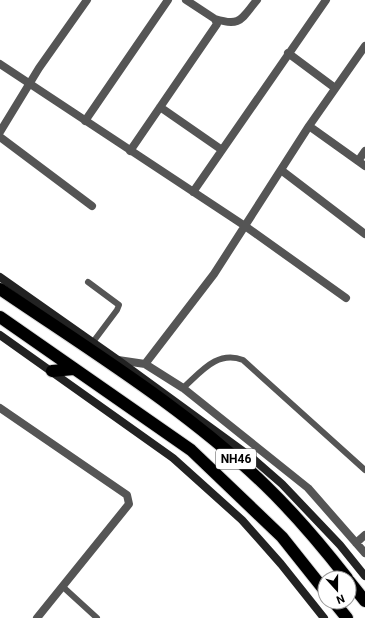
<svg xmlns="http://www.w3.org/2000/svg" width="365" height="618" viewBox="0 0 365 618" font-family="Roboto,sans-serif">
  <style>
    .lines { fill: none; stroke-linecap: round; stroke-linejoin: round }
    .highway-casing { stroke: #dbdbdb; stroke-width: 14 }
    .lane { stroke: #555; stroke-width: 6 }
    .street { stroke: #555; stroke-width: 8 }
    .secondary { stroke: #222; stroke-width: 8 }
    .highway { stroke: #000; stroke-width: 12 }
    .labels { text-anchor: middle; stroke-width: 3; stroke-linejoin: round; paint-order: stroke }
    .shield { fill: #fff; stroke: #4c4c4c; stroke-width: 1 }
    .shield-label { font-size: 12px; font-weight: bold; fill: #000 }
  </style>
  <rect width="100%" height="100%" fill="#fff"/>
  <g class="lines">
    <defs>
      <path id="highway" d="M0,289C91,351 186,409 265,485C294,513 322,546 347,578
        M0,317L191,450L282,537L325,591
        M52,371L74,369
        M349,581L365,601
        M334,602L347,618"/>
    </defs>
    <use href="#highway" class="highway-casing"/>
    <path class="lane" d="M88,282L119,305L117,310L93,342
      M183,388C201,372 217,350 243,360L365,470
      M62,586L97,618"/>
    <path class="street" d="M215,19C241,27 241,19 257,0
      M288,53L335,88
      M0,64L245,226L346,298
      M160,107L222,150
      M85,121L168,0
      M309,126L365,166
      M0,132L39,68L87,0
      M0,137L92,206
      M130,151L217,24L215,19L186,0
      M358,161L365,151
      M281,170L365,234
      M193,192L326,0
      M118,360L145,364L183,388L308,488L365,553
      M145,364L214,274L309,126L365,46
      M0,408L127,495L129,504L37,618
      M356,543L365,535"/>
    <path class="secondary" d="M0,277L118,360L251,457L282,484L340,545L365,576
      M0,335L173,458L242,520L281,564L324,618"/>
    <use href="#highway" class="highway"/>
  </g>
  <g class="labels">
    <rect class="shield" x="216" y="449" width="40" height="20" rx="3"/>
    <g class="shield-label">
      <text x="236" y="463">NH46</text>
    </g>
  </g>
  <g transform="translate(337 590) rotate(159)"><circle r="19" fill="#ffffff" stroke="#999999"/>
  <path d="M0-3L7 15L0 10L-7 15Z" fill="#000000"/>
  <text y="-6" font-size="11" font-weight="bold" text-anchor="middle" fill="#000000">N</text>
  </g>
</svg>
